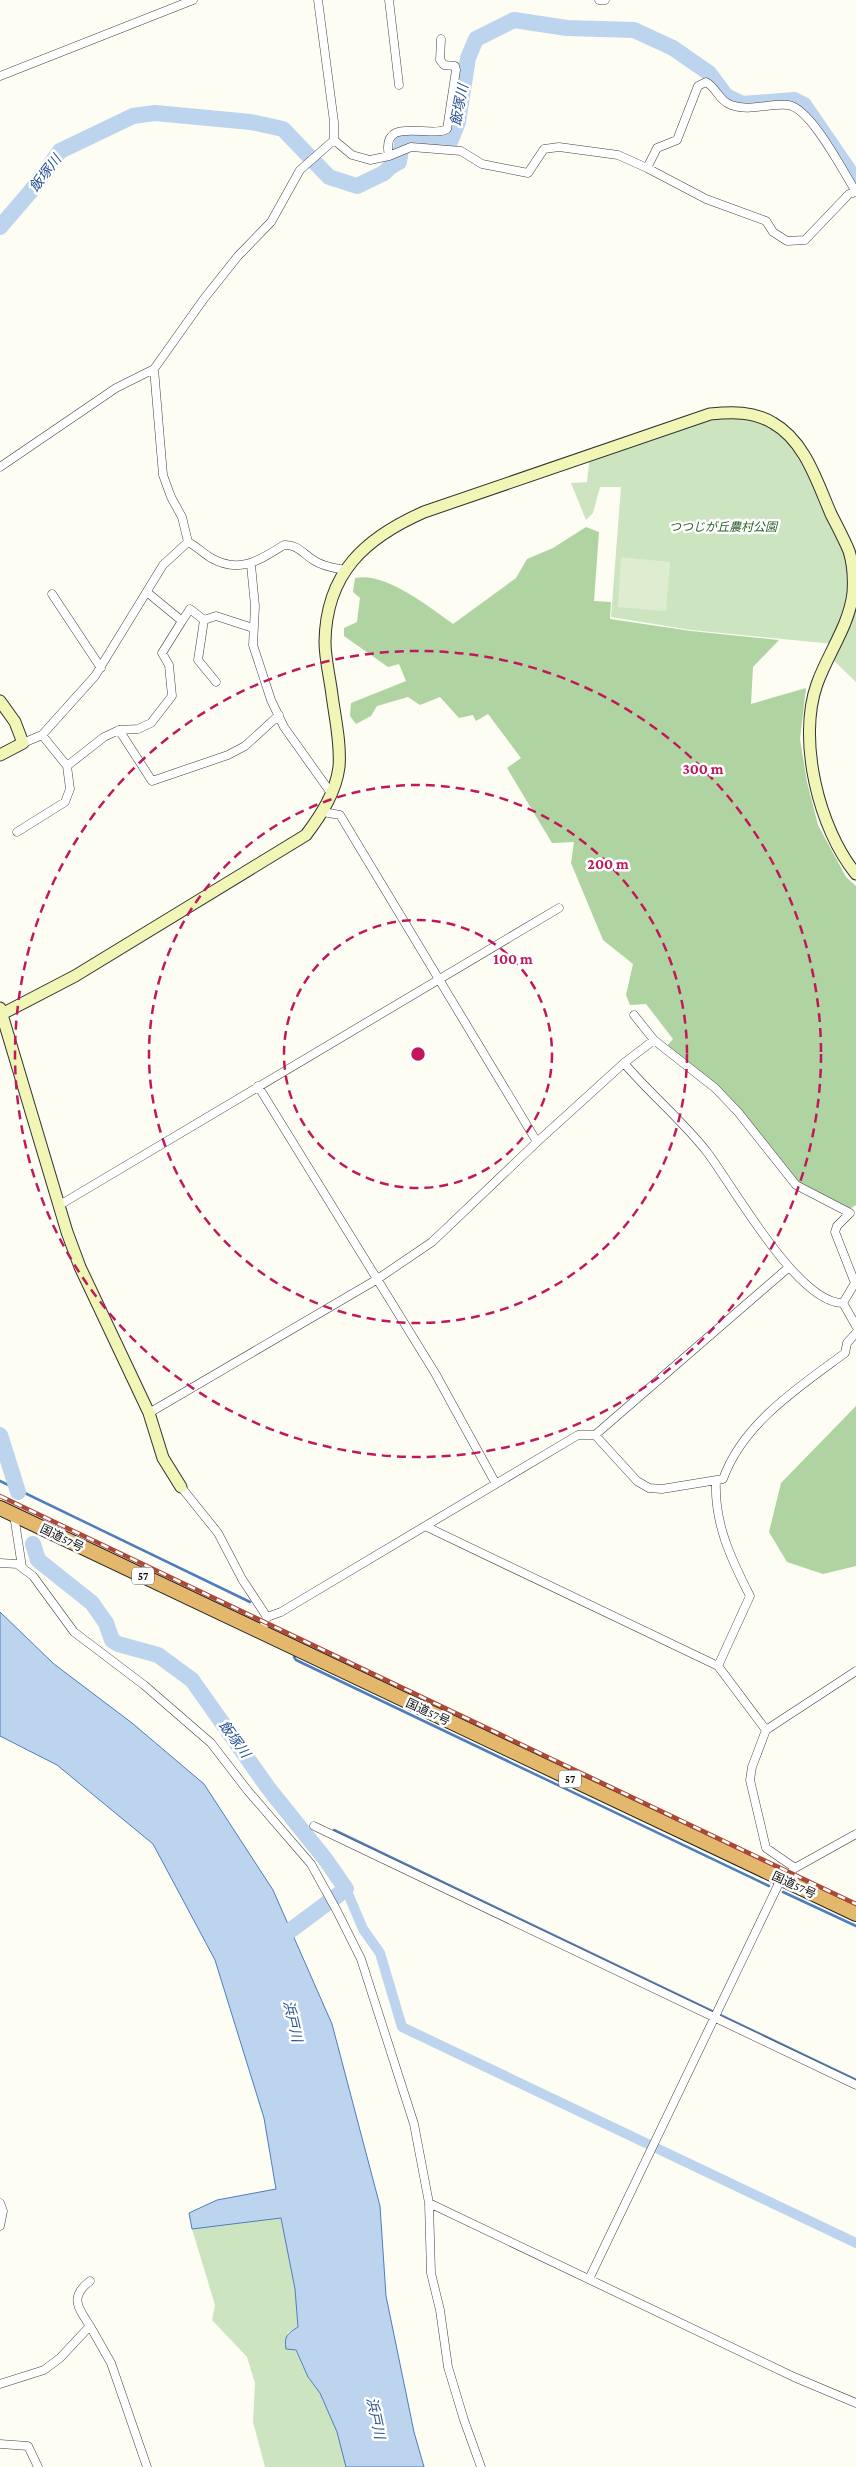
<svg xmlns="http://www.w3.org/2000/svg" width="856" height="2467" viewBox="0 0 856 2467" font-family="'Crimson Pro','Noto Sans JP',serif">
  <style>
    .green { fill: #cce4c0 }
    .forest { fill: #afd3a1 }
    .pitch { fill: #deedd0 }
    .water { fill: #bdd4ef; stroke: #4d7dbd }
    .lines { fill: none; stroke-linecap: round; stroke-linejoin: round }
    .stream { stroke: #4d7dbd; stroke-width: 2.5 }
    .canal { stroke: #bdd4ef; stroke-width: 10 }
    .river { stroke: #bdd4ef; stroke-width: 16 }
    .street-casing { stroke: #424242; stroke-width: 9 }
    .secondary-casing { stroke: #313131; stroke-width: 13 }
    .highway-casing { stroke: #202020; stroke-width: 16 }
    .street { stroke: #fff; stroke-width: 8 }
    .secondary { stroke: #f1f5b6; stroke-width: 11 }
    .highway { stroke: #e3b76c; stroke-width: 14 }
    .rail-casing { stroke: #af4738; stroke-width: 4.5 }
    .rail { stroke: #fff; stroke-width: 2.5; stroke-dasharray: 8; stroke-linecap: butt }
    .ring { fill: none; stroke: #c2185b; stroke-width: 2.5; stroke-dasharray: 9 6 }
    .labels { text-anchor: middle; stroke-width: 5; stroke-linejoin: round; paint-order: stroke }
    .shield { fill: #fff; stroke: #575757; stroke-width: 1 }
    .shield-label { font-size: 11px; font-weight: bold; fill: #0f0f0f }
    .park-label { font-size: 12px; font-style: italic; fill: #295f27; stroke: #fff }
    .street-label { font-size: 12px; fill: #0f0f0f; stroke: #fff }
    .water-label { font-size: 14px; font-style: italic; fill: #275192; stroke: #fff }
    .centre { fill: #c2185b; stroke: #fff; stroke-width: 2.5 }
    .ring-label { font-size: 15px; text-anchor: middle; font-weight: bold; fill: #c2185b; stroke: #fff; stroke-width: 5; stroke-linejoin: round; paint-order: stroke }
  </style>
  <rect width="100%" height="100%" fill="#fdfdf3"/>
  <path class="green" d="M743,413L790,436L849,552L856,592V682L829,656L834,644L691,630L611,617L621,487H600L593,513L586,520L571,483L587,482L590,454L710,414Z
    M281,2218L295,2289L298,2327L287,2333L308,2377L320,2393L337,2432L346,2467H265L253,2422L255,2383L247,2357L212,2320L215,2305L192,2229Z"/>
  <path class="forest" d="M586,527L599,532L594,601L611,602L610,619L691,631L779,640L753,667L751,704L806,688L800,739L807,782L818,825L846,877L856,886V1205L850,1209L797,1183L740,1109L667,1046L673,1039L646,1004L630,1005L626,995L633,964L603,940L571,863L574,842L552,843L507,768L521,758L488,714L476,721L473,715L459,718L440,697L420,705L408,697L377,706L371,716L356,724L350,716L351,703L406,681L399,664L388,667L344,636V628L357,622L360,598L353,592L355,578C386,572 429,607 453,624L516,578L527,559L553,548Z
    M856,1406V1566L823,1574L787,1562L769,1532L781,1483Z"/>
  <path class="pitch" d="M621,557L670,562L666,611L618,607Z"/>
  <path class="water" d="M0,1612L54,1664L132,1723L204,1784L273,1890L332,2024L380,2206L386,2296L414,2432L424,2467H346L337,2432L320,2393L308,2377L296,2350L286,2349C284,2336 287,2334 298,2327L295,2289L281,2218L192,2229L189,2213L217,2200L276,2189L264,2118L215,1960L153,1844L57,1765L0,1736Z"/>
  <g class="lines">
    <path class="stream" d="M0,1481L250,1602
      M294,1657L296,1660L769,1886
      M334,1830L856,2080
      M783,1892L856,1926"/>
    <path class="canal" d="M346,1889L363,1929L380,1953L402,2027L856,2243"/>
    <path class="river" d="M0,227L31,191L60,151L133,116L155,113L251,122L283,129L329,177L357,186L384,173L390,167L399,162L402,143L407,140L450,142L458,122L468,58L476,39L514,20L567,28L634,30L673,48L709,73L726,96L742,104L794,100L804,105L856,181
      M0,1435L18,1492
      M33,1544L38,1560L92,1603L106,1623L112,1640L118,1644L158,1655L192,1680L269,1789L326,1860L346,1889L291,1930L271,1939"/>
    <defs>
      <path id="street" d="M318,0L334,122V140L352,155L370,160L389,156L411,147L461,151L482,164L528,173L544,149L559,147L618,155L647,168L706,199L766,221L773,232L787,241L805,240L849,194L856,192
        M389,0L399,85
        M599,0H605
        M0,76L193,0
        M389,156C380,114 431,139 447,129L456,70L455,66L444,65L440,60L441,39
        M647,168L657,148L677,140L698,86L706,82C716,87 719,101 731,105C750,112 769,103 788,105C811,108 844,173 856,192
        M154,369L163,475L171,497L182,517L188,542C196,546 203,553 211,558C240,574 258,561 284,545C298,544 304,555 315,561C324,567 335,568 345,570
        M0,467L116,388L154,369L203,300L238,256L271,222L300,170L334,140
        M251,565L255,606L253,645L271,700L284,727L331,793
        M148,593L182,621L190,609L204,620
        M52,594L101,668
        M216,682L198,660L204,620L216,616L253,628
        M119,730L138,729L151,723L172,696L169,665L162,653L182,621
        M23,743L42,735L95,676L163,565L188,542
        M67,766L104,737L119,730L152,781L228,755L245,746L279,715
        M323,812L340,815L537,1142
        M17,832L65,802L70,789L67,766L42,735
        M654,1040L715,1088L738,1112L796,1185L850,1213L837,1226L835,1232L855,1283L843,1303
        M624,1063C650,1094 682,1120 707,1152C733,1186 798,1304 843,1303
        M258,1086L435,1373L496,1484
        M58,1206L559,908
        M843,1303L856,1326
        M149,1413L376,1280L432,1242L537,1142L624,1063L654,1040L634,1015
        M595,1435L637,1481L649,1488L662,1489L723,1479C743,1423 799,1387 845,1353L847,1343L856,1333
        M716,1481C714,1523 731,1559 750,1596L718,1666
        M181,1487L218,1533L242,1579L267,1617
        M14,1515L22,1567
        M427,1527L718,1666L766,1730
        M0,1563L17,1564L33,1576L74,1632L144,1685L211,1743L248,1791L311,1864L337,1911L361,1959L414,2124L429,2203L431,2273L440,2310L448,2367L464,2420L481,2467
        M261,1633L267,1617L281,1612L578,1435H595L788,1268
        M314,1826L856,2085
        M795,1868L766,1848L750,1780L752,1767L766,1730L856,1671
        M0,2203L3,2211L0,2226
        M429,2203L794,2377L856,2403
        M589,2279L781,1879L795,1868L856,1834
        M90,2281C69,2297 78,2308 90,2326
        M0,2384L44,2370L60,2358L90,2326L111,2363L147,2467
        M0,2444L28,2446L38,2467"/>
      <path id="secondary" d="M0,701L15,722L23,743L0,755
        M0,1008L67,1232L80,1267L149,1413L163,1458L181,1487
        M2,1014L75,976L306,835C321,815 336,792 339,767C341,743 335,718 332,695C330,678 325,659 325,642C326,573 365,538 424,512L710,414C732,412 753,411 773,423C805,441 817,482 831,514C837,526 844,539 849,551C853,564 854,579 853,593C849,626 828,653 817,684C797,740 819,829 856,874"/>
      <path id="highway" d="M0,1508L856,1914"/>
    </defs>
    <use href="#street" class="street-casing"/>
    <use href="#secondary" class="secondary-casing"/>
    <use href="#highway" class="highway-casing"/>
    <use href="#street" class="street"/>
    <use href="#secondary" class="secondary"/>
    <use href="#highway" class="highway"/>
    <defs>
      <path id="rail" d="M0,1496L856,1904"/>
    </defs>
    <use href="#rail" class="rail-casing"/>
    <use href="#rail" class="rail"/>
  </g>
  <g class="ring">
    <circle cx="418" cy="1054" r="134"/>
    <circle cx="418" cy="1054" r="269"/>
    <circle cx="418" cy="1054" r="403"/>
  </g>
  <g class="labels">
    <g class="shield">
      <rect x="132" y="1567.5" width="22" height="17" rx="4"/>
      <rect x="559" y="1770.5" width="22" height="17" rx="4"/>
    </g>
    <g class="shield-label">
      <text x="143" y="1580">57</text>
      <text x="570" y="1783">57</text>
    </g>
    <g class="park-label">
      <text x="723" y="531">つつじが丘農村公園</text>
    </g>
    <g class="street-label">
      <text transform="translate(62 1538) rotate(26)" y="4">国道57号</text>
      <text transform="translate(428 1712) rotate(25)" y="4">国道57号</text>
      <text transform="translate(794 1885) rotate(25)" y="4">国道57号</text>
    </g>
    <g class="water-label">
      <text transform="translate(459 105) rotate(-79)" y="5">飯塚川</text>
      <text transform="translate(45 173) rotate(-53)" y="5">飯塚川</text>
      <text transform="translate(235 1739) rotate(54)" y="5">飯塚川</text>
      <text transform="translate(293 2021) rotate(77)" y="5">浜戸川</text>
      <text transform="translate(376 2418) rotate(78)" y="5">浜戸川</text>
    </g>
  </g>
  <circle cx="418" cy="1054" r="8" class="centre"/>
  <g class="ring-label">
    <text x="703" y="774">300 m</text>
    <text x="608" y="869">200 m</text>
    <text x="513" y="964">100 m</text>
  </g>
</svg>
